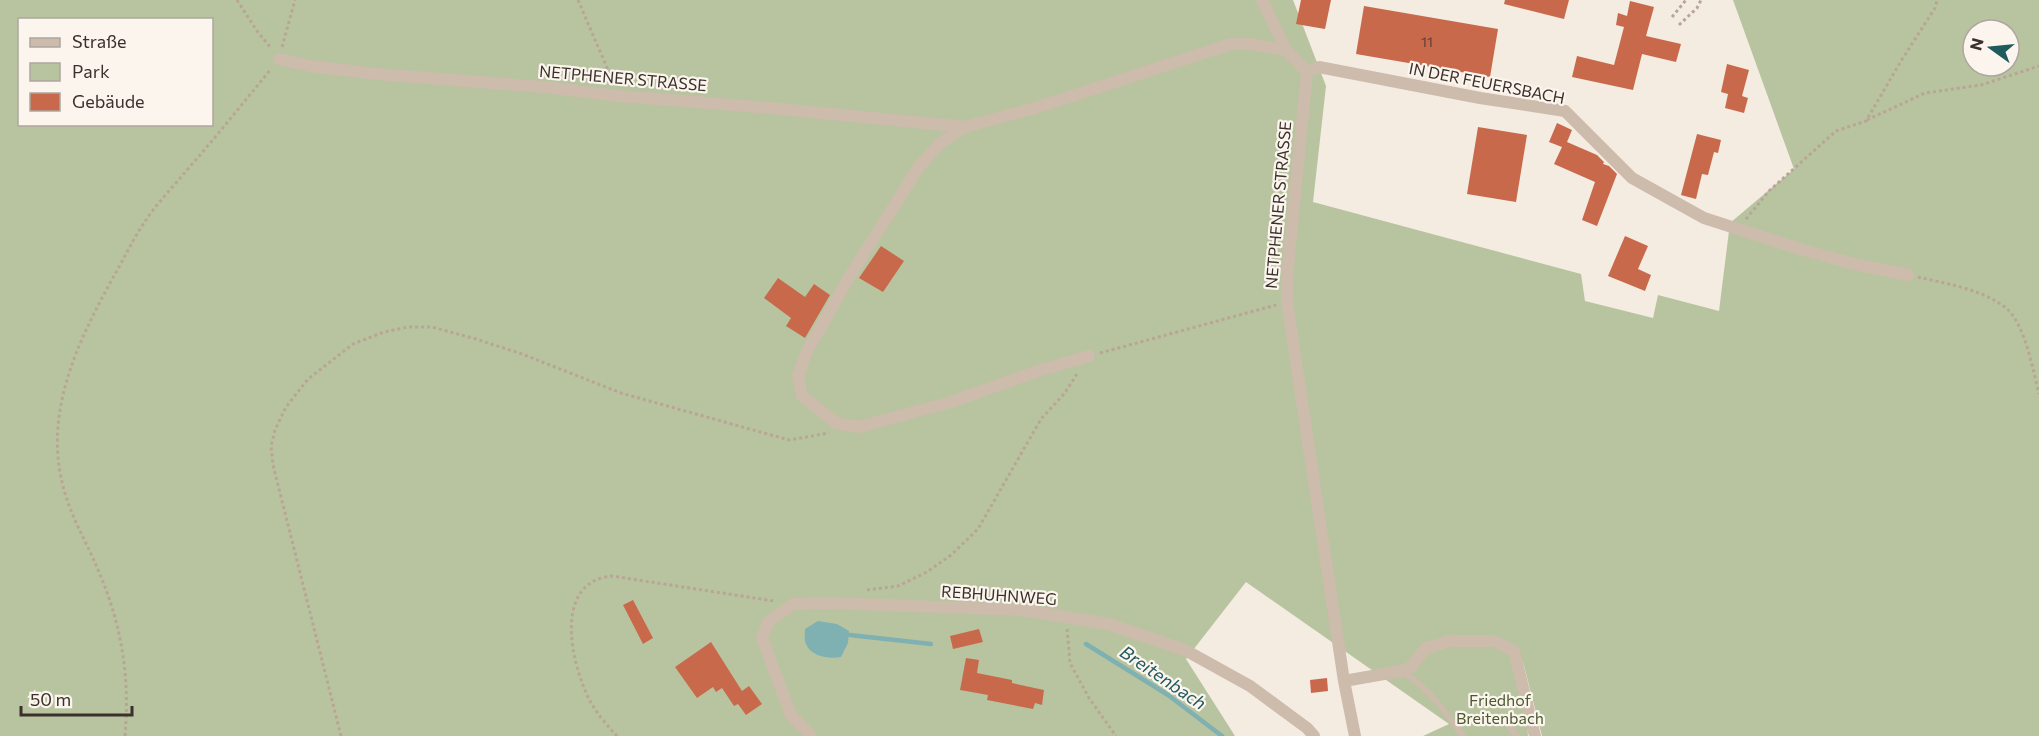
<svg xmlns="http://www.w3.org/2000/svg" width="2039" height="736" viewBox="0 0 2039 736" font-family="Commissioner,sans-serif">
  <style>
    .green { fill: #b8c4a0; fill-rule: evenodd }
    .water { fill: #7fb0b2 }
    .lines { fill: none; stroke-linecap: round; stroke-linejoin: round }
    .stream { stroke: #7fb0b2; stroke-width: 4.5 }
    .building { fill: #c8694b }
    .path { stroke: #b9a596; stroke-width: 3; stroke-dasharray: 3 3; stroke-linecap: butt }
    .service { stroke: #cdbbac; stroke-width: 6 }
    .minor { stroke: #cdbbac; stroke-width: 12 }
    .labels { text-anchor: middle; stroke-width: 4.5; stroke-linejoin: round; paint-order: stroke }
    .number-label { font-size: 14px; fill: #5e3e33 }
    .street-label { font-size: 16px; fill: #3b302b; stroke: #fbf5ee }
    .park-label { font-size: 16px; fill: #4a5a2e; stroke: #fbf5ee }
    .water-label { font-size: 18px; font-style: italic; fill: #1f5a5e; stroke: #fbf5ee }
  </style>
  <rect width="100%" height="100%" fill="#f4ebe1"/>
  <path class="green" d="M0,0H1293L1326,86L1313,202L1581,274L1585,301L1653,318L1658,295L1719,311L1730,223L1794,169L1733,0H2039V736H1542L1523,662L1528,736H1423L1449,724L1246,582L1186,659L1235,736H0ZM20,20H212V124H20ZM1973,30H2009V66H1973Z"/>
  <path class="water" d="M818,621L837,624L849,631L848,643L841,657C830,659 811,657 806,644C804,640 805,633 805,629Z"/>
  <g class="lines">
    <path class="stream" d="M850,635L931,644
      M1086,644L1168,695L1222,736"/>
  </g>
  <path class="building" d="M1301,0H1331L1325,29L1296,24Z
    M1505,0H1569L1564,19L1504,4Z
    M1630,1L1654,7L1646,36L1681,44L1676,62L1642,54L1633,90L1572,77L1577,56L1614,65L1624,27L1616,25L1618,13L1627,16Z
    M1364,6L1498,29L1490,77L1356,54Z
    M1727,64L1749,70L1742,96L1748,98L1744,113L1725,108L1728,94L1721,92Z
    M1557,123L1572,130L1567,142L1597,155L1604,162L1603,164L1609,166L1617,174L1597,226L1582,220L1595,182L1554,164L1562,147L1549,142Z
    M1478,127L1527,135L1516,202L1467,194Z
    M1697,134L1721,140L1718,153L1714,152L1708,175L1702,174L1696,199L1681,195Z
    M1625,236L1648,246L1638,269L1651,275L1645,291L1608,276Z
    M881,246L904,261L883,292L859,278Z
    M778,278L805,297L814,284L830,295L805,338L786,326L791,318L764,298Z
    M633,600L653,638L643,644L623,605Z
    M979,629L983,642L953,649L950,636Z
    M711,642L742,691L749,686L762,704L746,715L738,704L734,706L722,688L716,692L713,687L697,698L675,667Z
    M966,658L979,660L977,673L1012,680V683L1044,690L1042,705L1035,703L1033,709L987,700L988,695L960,690Z
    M1327,678L1328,691L1311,693L1310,680Z"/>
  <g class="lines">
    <path class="path" d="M237,0L257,31L271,48
      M578,0L614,84
      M1672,17L1686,0
      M1679,25L1697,8L1701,0
      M282,47L295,0
      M1867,120L1925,93L1981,85L2039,66
      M1746,219L1769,191L1836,131L1866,121L1901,61L1935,8L1937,0
      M1918,277C1947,284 1982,289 2006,308C2025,324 2033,370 2039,394
      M1100,353L1276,305
      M867,590L898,586L927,572L951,555L978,529L1041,419L1064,394L1077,374
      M1067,629L1070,663L1089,698L1116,736
      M125,736C130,678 122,626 99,572C88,545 73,521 65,493C41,415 78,341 115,274C125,257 133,239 144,223C156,204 173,187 187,170C216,137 243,103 271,69
      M341,736L273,465L271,446L275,430L286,407L308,379L353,344L384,332L408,327H432L476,339L522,354L621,393L789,440L829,433
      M617,736C607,725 596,713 589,699C574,669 556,601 594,581C599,578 606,577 612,576L774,601"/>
    <path class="service" d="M1401,671C1427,686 1446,712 1463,736
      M1500,716L1517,736"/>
    <path class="minor" d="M1262,0L1286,50
      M279,59L310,66L376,74L544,87L619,96L760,107L965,127L1035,108L1231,44H1250L1286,50L1307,72L1287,277V302L1344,681L1355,736
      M1307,72L1319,67L1480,98L1565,111L1632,178L1704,218L1800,249L1854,264L1908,275
      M965,127L939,144L918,168L848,279L806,353L798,377L802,396L836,423L859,427L951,402L1041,370L1089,356
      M1344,681L1401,671L1411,667L1426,648L1450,641H1494L1514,651L1535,736
      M811,736L791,715L762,638L768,622L793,604L829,603L1023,610L1108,624L1185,650L1250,686L1307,728L1314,736"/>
  </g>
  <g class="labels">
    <g class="number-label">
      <text x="1427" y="47">11</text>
    </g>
    <g class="street-label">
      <text transform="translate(623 78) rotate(5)" y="6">NETPHENER STRASSE</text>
      <text transform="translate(1487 83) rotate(11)" y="6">IN DER FEUERSBACH</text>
      <text transform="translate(1278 205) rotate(-85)" y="6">NETPHENER STRASSE</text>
      <text transform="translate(999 595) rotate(4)" y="6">REBHUHNWEG</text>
    </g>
    <g class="park-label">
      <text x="1500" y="706">Friedhof<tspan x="1500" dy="18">Breitenbach</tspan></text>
    </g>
    <g class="water-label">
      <text transform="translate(1163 678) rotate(34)" y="6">Breitenbach</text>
    </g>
  </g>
  <rect x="18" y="18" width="195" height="108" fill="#fbf5ee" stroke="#aea6a0" stroke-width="1.5"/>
  <rect x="30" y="38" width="30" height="9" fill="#cdbbac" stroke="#aea6a0" stroke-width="1.5"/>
  <text x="72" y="48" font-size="18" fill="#3b302b">Straße</text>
  <rect x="30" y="63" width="30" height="18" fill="#b8c4a0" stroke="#aea6a0" stroke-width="1.5"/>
  <text x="72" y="78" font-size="18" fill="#3b302b">Park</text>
  <rect x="30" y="93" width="30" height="18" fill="#c8694b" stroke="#aea6a0" stroke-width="1.5"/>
  <text x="72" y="108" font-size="18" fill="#3b302b">Gebäude</text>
  <g transform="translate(1991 48) rotate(285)"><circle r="28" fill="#fbf5ee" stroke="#aea6a0" stroke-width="1.5"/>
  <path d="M0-4.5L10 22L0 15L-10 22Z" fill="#1f5a5e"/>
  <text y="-9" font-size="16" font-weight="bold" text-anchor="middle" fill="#3b302b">N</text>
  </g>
  <path d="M21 706v9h111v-9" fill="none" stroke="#3b302b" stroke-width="3"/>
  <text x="30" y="706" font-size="18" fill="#3b302b" stroke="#fbf5ee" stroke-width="4.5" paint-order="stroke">50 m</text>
</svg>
